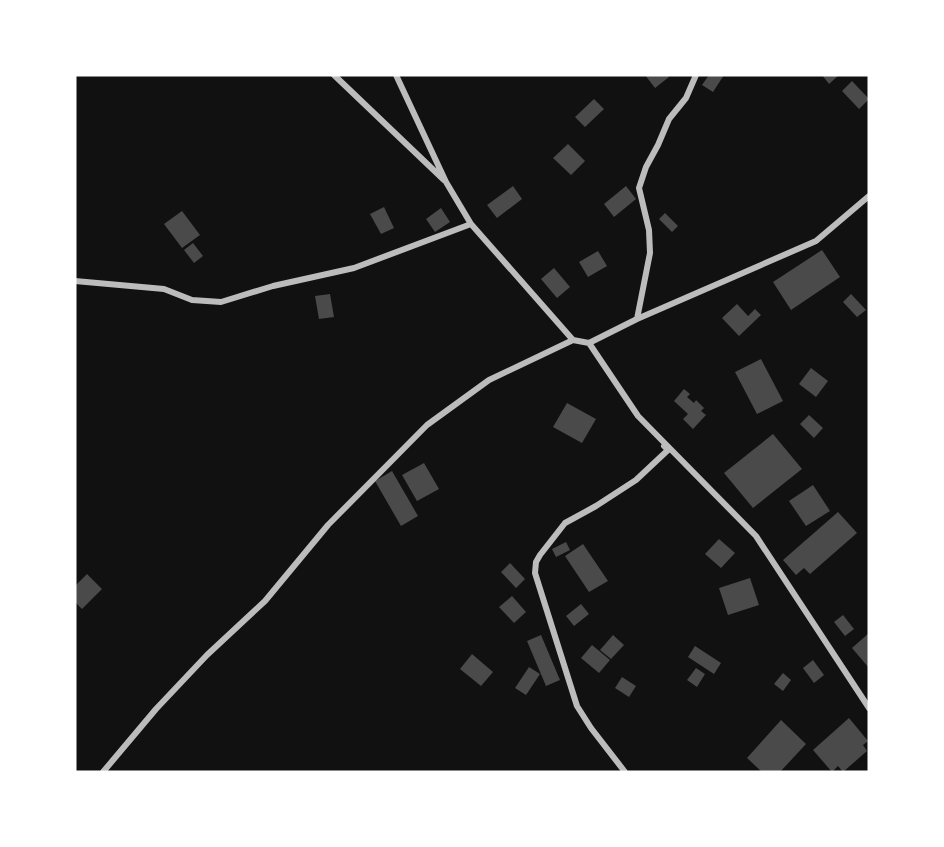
<svg xmlns="http://www.w3.org/2000/svg" width="944" height="847" viewBox="0 0 944 847" font-family="'Exo 2',sans-serif">
  <style>
    .building { fill: #4a4a4a }
    .lines { fill: none; stroke-linecap: round; stroke-linejoin: round }
    .minor { stroke: #bcbcbc; stroke-width: 6 }
  </style>
  <rect width="100%" height="100%" fill="#111"/>
  <path class="building" d="M645,75H667L669,77L655,88Z
    M709,75H724L713,92L702,85Z
    M822,75H839L829,84Z
    M852,81L869,99L859,109L842,91Z
    M594,99L604,109L585,127L575,117Z
    M568,144L585,161L571,175L553,158Z
    M513,186L522,199L497,218L487,205Z
    M626,186L636,199L614,217L604,204Z
    M384,207L394,228L381,234L370,214Z
    M441,208L450,222L435,232L426,219Z
    M182,211L200,235L182,248L164,224Z
    M665,213L678,226L672,232L659,219Z
    M193,243L203,256L194,263L184,250Z
    M822,250L840,277L791,310L773,282Z
    M598,251L607,266L588,277L579,262Z
    M554,268L570,287L557,298L541,279Z
    M330,294L334,317L319,319L315,296Z
    M851,294L866,310L857,317L843,302Z
    M737,304L748,316L755,309L761,315L739,336L722,318Z
    M761,359L783,401L757,414L735,372Z
    M811,368L828,381L816,397L799,384Z
    M684,389L690,394L687,397L694,403L696,400L704,408L701,411L706,415L693,429L683,419L688,414L674,401Z
    M567,403L596,419L582,443L553,427Z
    M809,415L823,428L814,438L800,424Z
    M773,434L802,469L753,508L724,473Z
    M424,463L439,489L417,501L402,475Z
    M392,471L418,516L401,526L375,481Z
    M813,485L830,511L806,526L789,501Z
    M838,512L857,533L810,574L804,568L796,575L783,560Z
    M719,539L735,553L721,568L705,554Z
    M566,542L570,550L556,557L552,549Z
    M583,544L608,581L589,592L565,556Z
    M510,563L525,579L516,588L501,572Z
    M87,574L102,589L82,609L75,602V586Z
    M750,578L759,605L728,615L719,588Z
    M512,596L526,612L514,623L499,607Z
    M581,604L589,614L574,626L566,616Z
    M843,615L854,629L845,636L834,622Z
    M869,633V668L852,648Z
    M541,635L560,680L546,686L527,641Z
    M613,635L624,645L611,659L600,650Z
    M592,645L610,660L599,673L581,658Z
    M695,646L721,663L714,674L688,657Z
    M472,654L493,672L481,686L460,669Z
    M813,660L824,675L814,683L803,668Z
    M529,667L540,674L526,695L515,688Z
    M696,668L705,674L697,687L687,680Z
    M783,673L791,680L783,691L774,684Z
    M622,677L636,686L629,697L615,688Z
    M849,718L868,741L863,745L867,751L843,772L838,766L832,772L813,750Z
    M781,720L806,744L780,772H762L747,758Z"/>
  <g class="lines">
    <path class="minor" d="M334,75L444,180
      M396,75L446,182L471,224L573,340L589,343L638,416L756,536L869,708
      M75,281L164,289L192,300L221,302L273,286L354,268L471,224
      M637,319L650,253L649,230L639,188L646,167L658,145L669,119L686,98L696,75
      M589,343L637,319L816,241L869,196
      M103,772L156,709L207,655L265,601L328,525L427,425L489,380L573,340
      M625,772L591,728L577,706L535,573L536,562L540,555L565,523L596,506L636,480L668,450L664,446"/>
  </g>
  <rect width="944" height="847" fill="none" stroke="#ffffff" stroke-width="153"/>
</svg>
